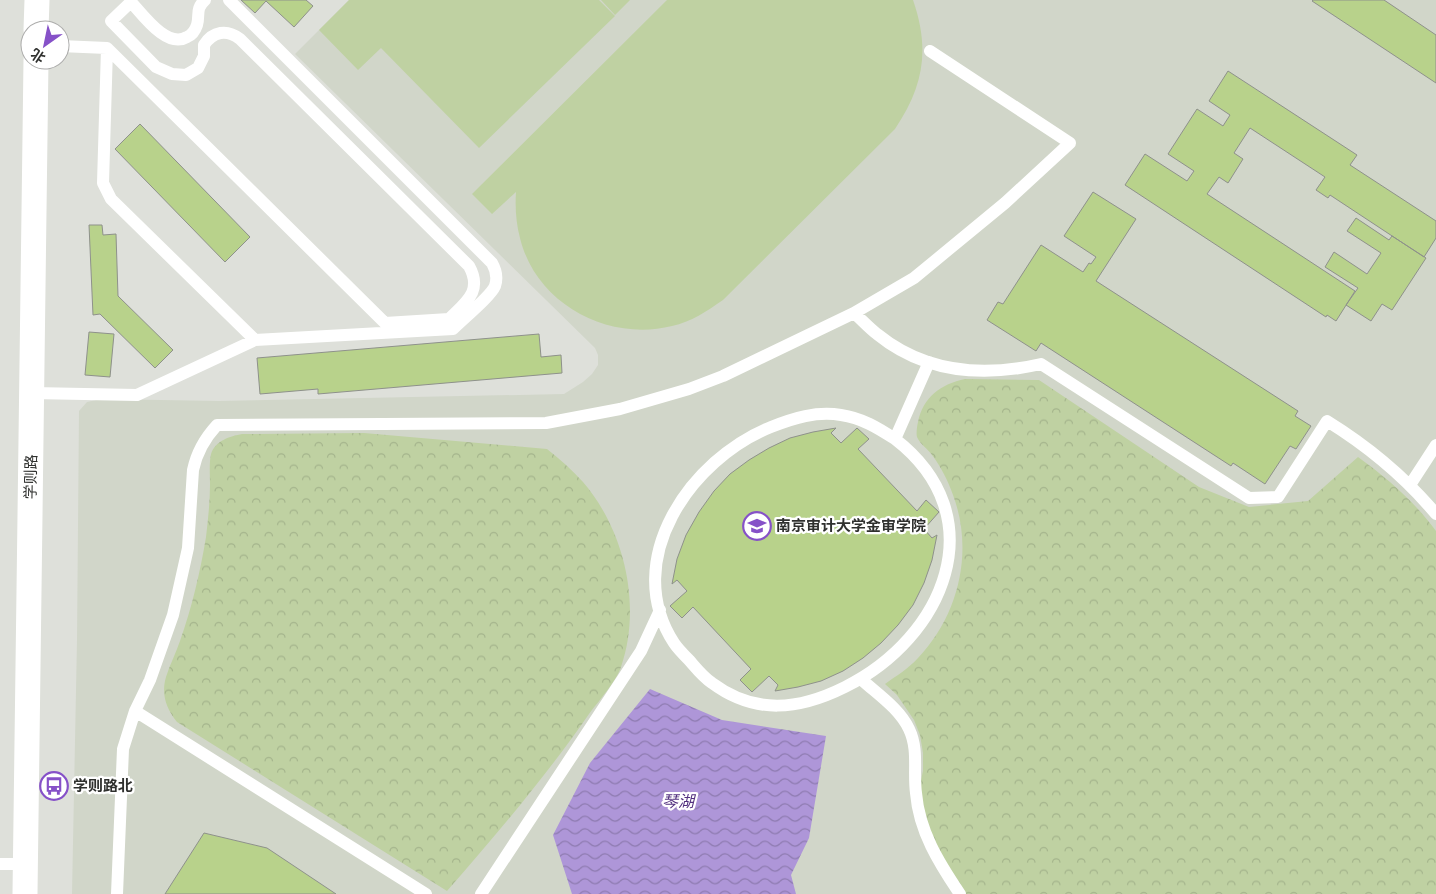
<svg xmlns="http://www.w3.org/2000/svg" width="1436" height="894" viewBox="0 0 1436 894" font-family="'Crimson Pro','Noto Sans SC',serif">
  <style>
    .built { fill: #d1d6c9 }
    .forest { fill: url(#forest-crowns) }
    .green { fill: #bfd1a2 }
    .water { fill: url(#water-waves) }
    .building { fill: #b8d28b; stroke: #8e918b }
    .lines { fill: none; stroke-linecap: round; stroke-linejoin: round }
    .lane { stroke: #fff; stroke-width: 12 }
    .street { stroke: #fff; stroke-width: 25 }
    .labels { text-anchor: middle; stroke-width: 4.5; stroke-linejoin: round; paint-order: stroke }
    .street-label { font-size: 15px; fill: #2f302e; stroke: #fff }
    .poi-label { font-size: 15px; font-weight: bold; fill: #2f302e; stroke: #fff; text-anchor: start }
    .water-label { font-size: 16px; font-style: italic; fill: #52307e; stroke: #fff }
  </style>
  <defs>
    <pattern id="forest-crowns" width="20" height="18" patternUnits="userSpaceOnUse" patternTransform="scale(1.25)"><rect width="20" height="18" fill="#bfd1a2"/><path d="M2 6a3 3 0 1 1 6 0M12 15a3 3 0 1 1 6 0" fill="none" stroke="#a4b48c"/></pattern>
    <pattern id="water-waves" width="16" height="10" patternUnits="userSpaceOnUse" patternTransform="scale(1.25)"><rect width="16" height="10" fill="#ae96d8"/><path d="M0 5q4-4 8 0t8 0" fill="none" stroke="#8e7bb0"/></pattern>
  </defs>
  <rect width="100%" height="100%" fill="#dee0da"/>
  <path class="built" d="M349,0H1436V894H72L77,640L79,411L87,402L101,399L219,401L564,394L583,382L592,374L598,365V355L595,348L295,54Z"/>
  <path class="forest" d="M965,379L1039,380L1199,487L1249,507L1308,501L1358,457C1387,478 1414,501 1436,531V894H965L932,839L919,789L923,771V753L920,735L914,720L897,695L885,684C896,676 908,669 918,658C959,615 974,551 953,495C948,481 941,467 932,455C928,449 920,444 917,437C916,434 917,426 918,422C923,397 941,384 965,379Z
    M364,433L547,449C560,459 572,470 583,482C625,531 642,606 621,667C617,680 598,702 589,714C546,776 497,834 447,891L177,722C166,708 161,694 166,677C170,664 176,653 180,641C192,607 200,573 206,537C208,520 210,502 210,484C210,475 209,463 211,454C215,441 230,436 242,434Z"/>
  <path class="green" d="M349,0H599L615,16L479,148L381,48L358,70L319,30Z
    M601,0H630L615,15Z
    M667,0H913C930,49 924,86 895,129L723,300C707,311 691,322 672,326C608,342 536,304 520,238C516,223 515,208 516,192L492,214L472,194Z"/>
  <path class="water" d="M650,689L722,720L826,736L809,838L791,875L796,894H572L553,835L590,763Z"/>
  <path class="building" d="M241,0H306L313,6L294,27L266,1L255,13Z
    M1313,0H1384L1436,35V83L1312,1Z
    M1228,71L1357,155L1350,165L1436,221V238L1424,257L1330,195L1328,198L1316,190L1325,177L1250,128L1234,153L1243,159L1228,183L1219,177L1207,194L1355,291L1336,321L1327,315L1326,317L1125,185L1145,154L1187,181L1194,171L1168,154L1197,109L1223,126L1230,115L1209,101Z
    M140,124L250,237L225,262L115,149Z
    M1093,192L1136,219L1096,281L1298,411L1295,416L1311,426L1296,449L1290,446L1265,484L1233,463L1231,466L1041,343L1036,351L987,320L998,302L1003,304L1041,245L1083,272L1089,263L1091,264L1096,257L1064,236Z
    M1356,218L1389,240L1392,236L1426,258L1392,310L1382,304L1371,321L1346,305L1358,288L1325,267L1334,252L1367,274L1381,253L1347,231Z
    M89,225H102L103,235L116,234L118,296L173,350L155,368L100,314L93,315Z
    M89,332L114,334L110,377L85,375Z
    M539,334L541,357L561,355L562,373L318,394V389L260,394L257,358Z
    M836,428L831,433L841,443L857,428L869,439L858,449L917,511L926,500L939,512L924,529L932,538L937,535L932,560L924,583L913,605L898,625L881,643L863,658L843,671L821,681L798,687L775,691L778,685L769,676L752,692L740,680L751,669L693,607L682,618L670,606L687,591L677,580L672,584L677,559L686,535L699,512L714,491L730,474L749,460L769,448L790,438L813,432Z
    M204,833L267,848L336,894H165Z"/>
  <g class="lines">
    <path class="lane" d="M60,46L107,48L385,323L449,319C466,302 483,291 469,266L240,39C227,29 213,31 204,45V56L198,68L186,75L172,74L156,67L111,21L131,2C143,15 167,49 187,37C192,35 195,31 197,25C200,15 195,9 205,0
      M107,48L103,183L111,199L255,340L453,329C463,319 491,296 495,286C498,277 496,270 492,263L229,0
      M854,313C862,320 869,328 877,334C925,373 984,377 1041,364L1249,498L1278,497L1327,421C1369,447 1405,477 1436,514
      M32,393L137,395L255,340
      M895,439C878,428 862,418 841,415C816,411 794,418 771,427C691,459 620,560 674,643C678,649 684,655 689,660C696,668 703,677 712,683C755,715 799,710 845,687C944,638 996,517 895,439L929,362
      M1410,485L1436,445
      M861,679C877,694 899,708 909,729C919,750 913,771 916,793C919,831 939,863 960,894
      M135,711L426,894
      M0,864H26
      M117,894L123,749L135,711L150,680L173,615L188,548L193,470C197,451 205,438 217,425L546,423L620,409L689,389L723,376L854,313L914,278L1005,203L1070,143L930,51
      M481,894L641,651L660,610"/>
    <path class="street" d="M36,30L37,0
      M25,894L36,60"/>
  </g>
  <defs>
    <symbol id="university-ring" viewBox="-11 -11 22 22"><circle r="9.5" fill="#fff" stroke="#8651c8" stroke-width="1.5"/><path d="M0-5L7-2L0 1L-7-2ZM-4 1L0 2.5L4 1V4Q0 6-4 4Z" fill="#8651c8"/></symbol>
    <symbol id="bus-ring" viewBox="-11 -11 22 22"><circle r="9.5" fill="#fff" stroke="#8651c8" stroke-width="1.5"/><path d="M-5-6H5V4H4V6H2V4H-2V6H-4V4H-5ZM-3.5-4V0h7V-4ZM-3.5 1.2v1.5H-2V1.2ZM2 1.2v1.5H3.5V1.2Z" fill="#8651c8"/></symbol>
  </defs>
  <g fill-rule="evenodd">
    <use href="#university-ring" x="741" y="510" width="32" height="32"/>
    <use href="#bus-ring" x="38" y="770" width="32" height="32"/>
  </g>
  <g class="labels">
    <g class="street-label">
      <text transform="translate(31 477) rotate(-89)" y="5">学则路</text>
    </g>
    <g class="poi-label">
      <text x="776" y="531">南京审计大学金审学院</text>
      <text x="73" y="791">学则路北</text>
    </g>
    <g class="water-label">
      <text x="678" y="807">琴湖</text>
    </g>
  </g>
  <g transform="translate(45 45) rotate(213)"><circle r="24" fill="#ffffff" stroke="#acacab"/>
  <path d="M0-4L9 19L0 12L-9 19Z" fill="#8651c8"/>
  <text y="-8" font-size="14" font-weight="bold" text-anchor="middle" fill="#2f302e">北</text>
  </g>
</svg>
